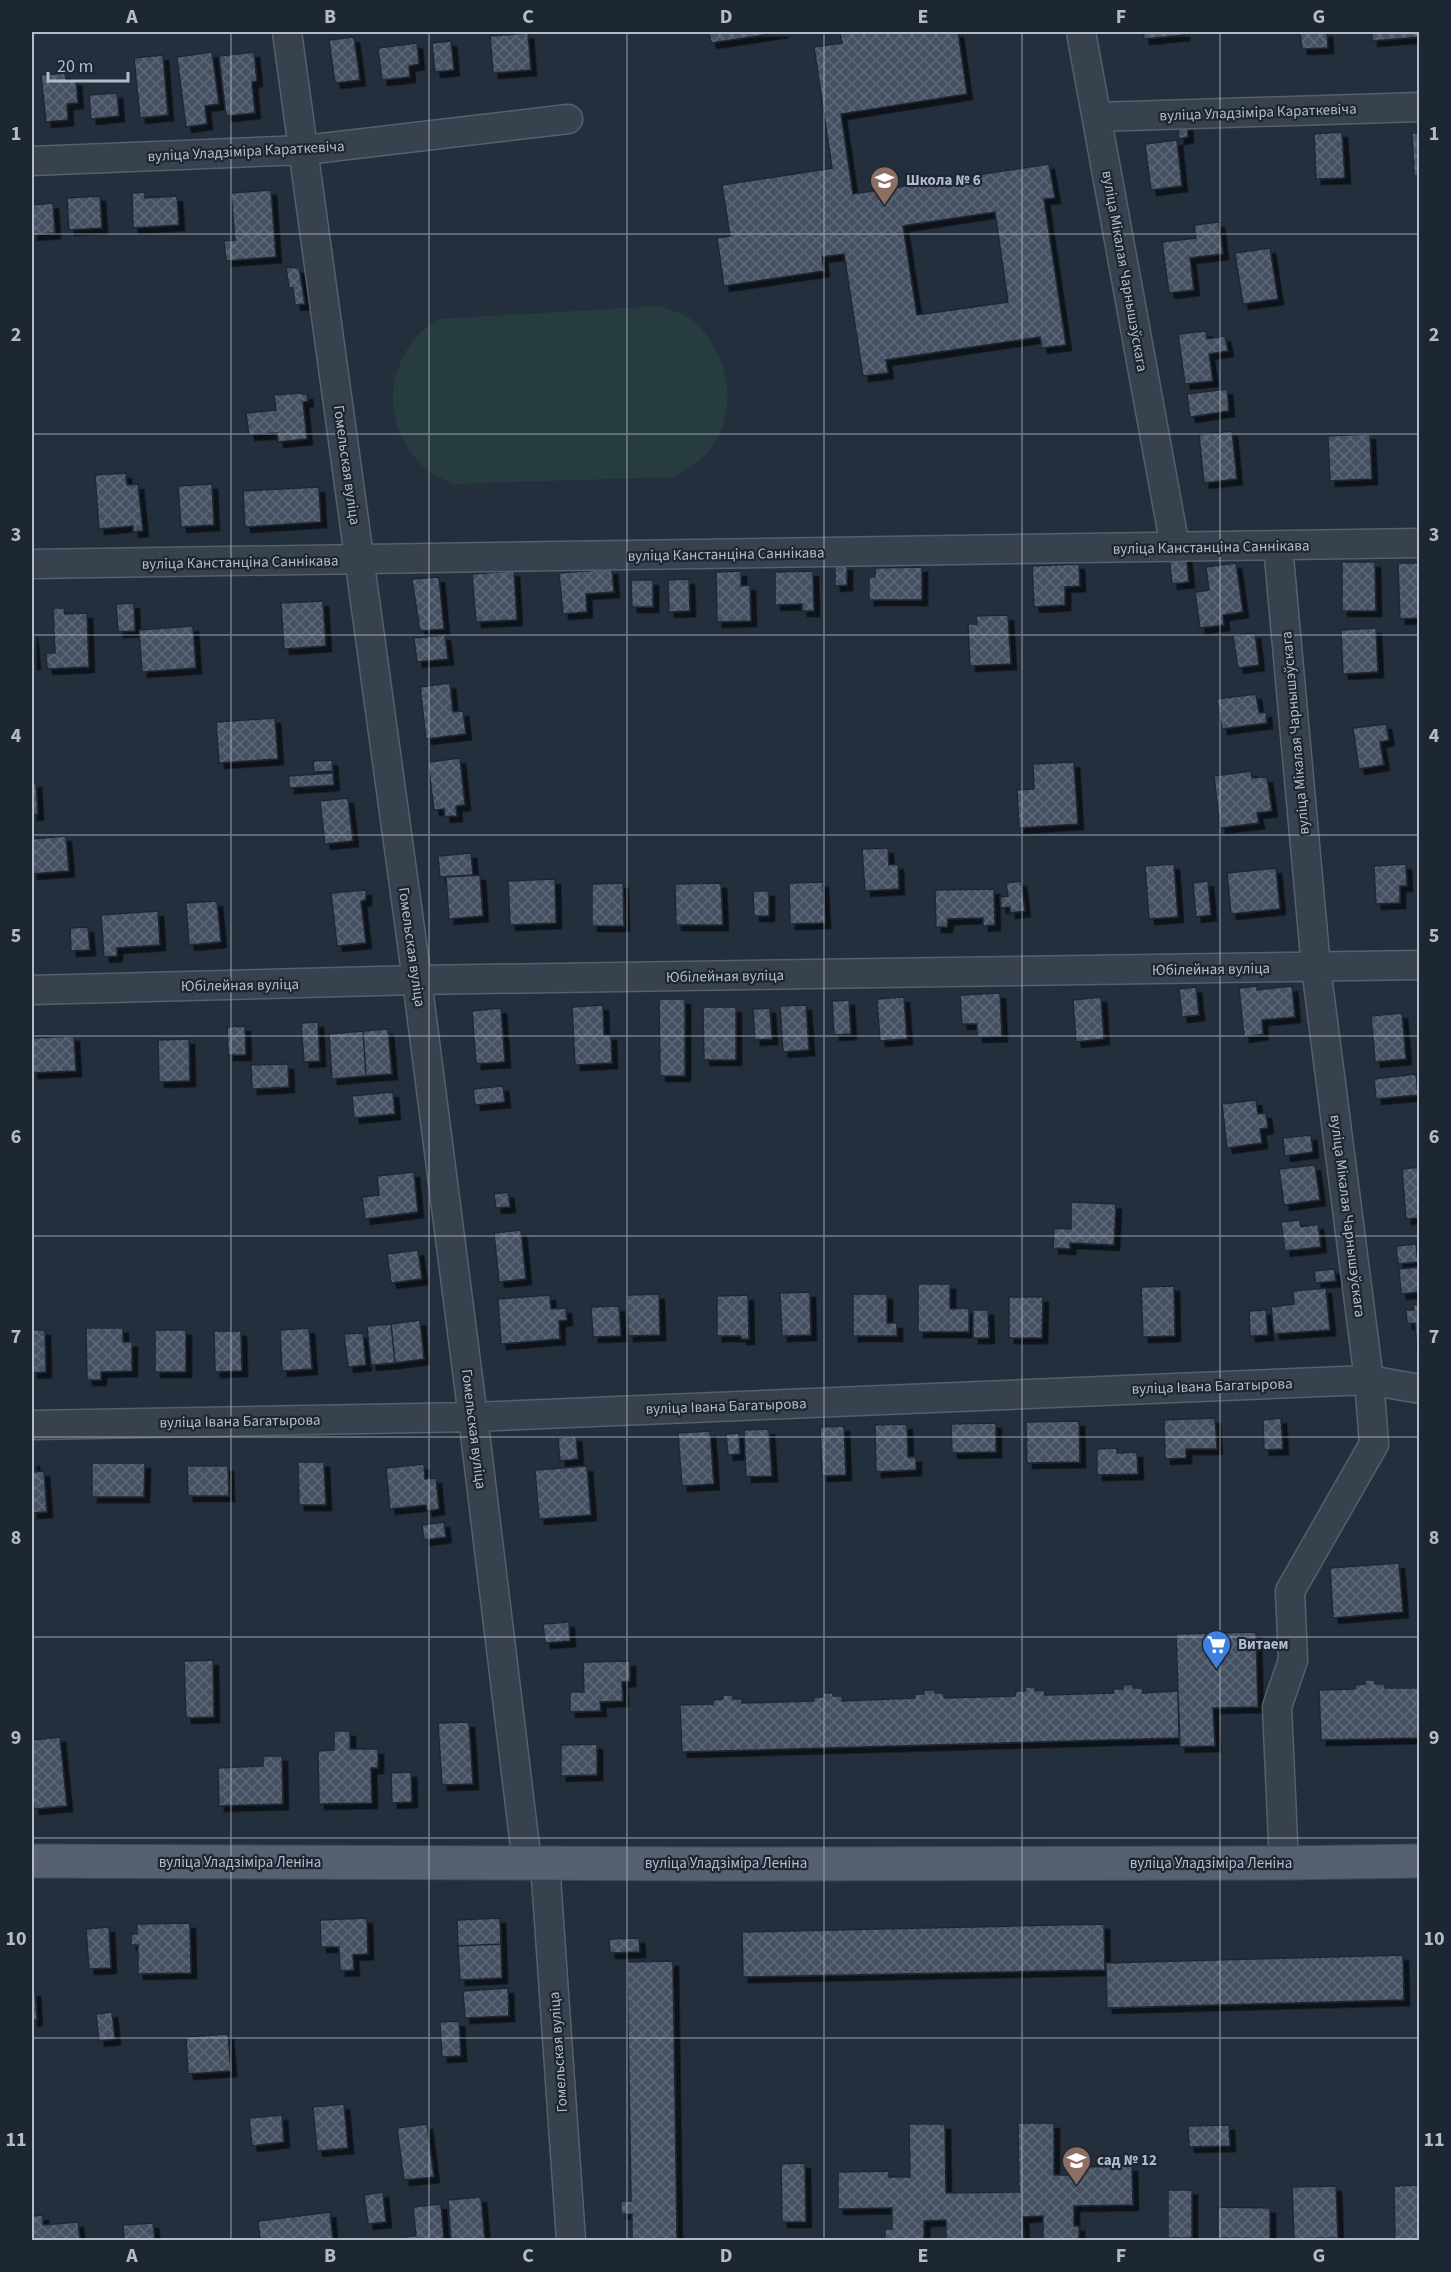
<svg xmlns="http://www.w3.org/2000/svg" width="1451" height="2272" viewBox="0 0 1451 2272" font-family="'Source Sans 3',sans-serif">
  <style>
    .grass { fill: #263c3f }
    .building { fill: url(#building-cross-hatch); stroke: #1f2835; stroke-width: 1.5; fill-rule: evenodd; filter: url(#shadow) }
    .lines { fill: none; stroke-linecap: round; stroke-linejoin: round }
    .minor-casing { stroke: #565f6c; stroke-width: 31 }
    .primary-casing { stroke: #414a57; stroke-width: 35 }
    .minor { stroke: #38414e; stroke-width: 28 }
    .primary { stroke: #56606e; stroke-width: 33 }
    .grid { fill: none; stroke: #b4bcc9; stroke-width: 1.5; stroke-opacity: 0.55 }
    .labels { text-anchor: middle; stroke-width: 4.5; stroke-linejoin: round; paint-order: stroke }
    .street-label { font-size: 15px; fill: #b4bcc9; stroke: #1d2633 }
    .poi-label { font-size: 15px; font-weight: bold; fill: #b4bcc9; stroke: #1d2633; text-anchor: start }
    .neatline { fill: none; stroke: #b4bcc9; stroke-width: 2 }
    .grid-label { font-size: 20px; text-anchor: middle; font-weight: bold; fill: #b4bcc9 }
  </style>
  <defs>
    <pattern id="building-cross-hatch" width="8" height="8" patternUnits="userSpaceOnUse" patternTransform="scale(1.5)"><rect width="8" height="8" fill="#455162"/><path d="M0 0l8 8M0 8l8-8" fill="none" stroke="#5d6877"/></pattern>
    <filter id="shadow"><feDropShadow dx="5.5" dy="5.5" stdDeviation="0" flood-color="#0009"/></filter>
  </defs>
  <rect width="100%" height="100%" fill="#242f3e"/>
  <path class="grass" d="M660,306C669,310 681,312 690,318C701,325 712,342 718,354C735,389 730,437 697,462C690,468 682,472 674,477L453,484C444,479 432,475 425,468C386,432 382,378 416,337C422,330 431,325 438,319Z"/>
  <path class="building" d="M709,32H783L711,43Z
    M840,32H958L967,94L841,114L853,194L1049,164L1055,198L1044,199L1066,345L1042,348L1040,337L886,360L888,373L863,376L844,254L822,257L824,271L724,286L717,238L730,236L722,185L832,168L814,47L842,43ZM995,212L1008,302L917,315L903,226Z
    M1143,32H1184V35L1144,39Z
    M1300,32H1327L1328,48L1302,49Z
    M1372,32H1420V37L1372,41Z
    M528,33L531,70L493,73L490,36Z
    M354,37L360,80L335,83L329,40Z
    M451,41L454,70L435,72L432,43Z
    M417,43L419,64L409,66L410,77L382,80L378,48Z
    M212,52L219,104L205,106L207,124L186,127L177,57Z
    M254,52L257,81L252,82L255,113L226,116L219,56Z
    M163,55L168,115L140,118L134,58Z
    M65,73L66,81L76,80L78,103L67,104L68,120L46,122L41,75Z
    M117,93L119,116L91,119L89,95Z
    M1187,125L1188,137L1179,139L1178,127Z
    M1342,132L1345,178L1316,179L1314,134Z
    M1412,133H1420V176H1414Z
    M1177,140L1182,186L1151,190L1145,144Z
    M271,190L276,257L226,261L224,241L235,240L231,193Z
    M145,192V198L177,196L179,225L133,228L132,193Z
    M100,196L102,228L69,230L67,198Z
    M53,203L55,233L32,235V205Z
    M1219,222L1223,254L1190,258L1194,290L1169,293L1162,242L1196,238L1194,225Z
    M1270,248L1278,299L1243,304L1235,253Z
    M286,267L299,268L305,304L295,305L293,288H289Z
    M1206,331L1207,339L1225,336L1228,351L1209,354L1213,381L1185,384L1178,334Z
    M1227,389L1229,411L1190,417L1187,394Z
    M301,393L302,394H307L308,401L303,402L307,439L278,442L277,433L249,435L246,413L276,410L274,395Z
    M1232,431L1237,479L1204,483L1199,435Z
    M1370,434L1372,479L1330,481L1328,436Z
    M126,473L127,485L138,484L143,531L133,532V526L99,529L95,475Z
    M212,484L214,525L181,527L178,486Z
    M319,487L321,522L245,527L243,491Z
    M1186,554L1189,582L1172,584L1169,556Z
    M1342,562H1375L1376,611H1342Z
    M1236,563L1243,612L1223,615L1224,625L1200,628L1195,592L1209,590L1206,567Z
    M1398,563H1420V618L1400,619Z
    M1079,564L1080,586L1065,587V605L1034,607L1032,566Z
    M847,565V585L835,586V566Z
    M922,567V600H869V577H875V568Z
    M612,569L614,592L586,594L587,612L563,614L559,573Z
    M514,571L517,620L476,622L472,574Z
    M741,571V586L750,585L751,621L717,622L716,572Z
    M813,571L814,611H802V604L775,605V572Z
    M439,577L444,629L420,631L412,579Z
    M689,579L690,611L669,612L668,580Z
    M631,580H653V607H632Z
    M323,601L326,646L284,649L281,603Z
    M134,603L135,631L118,632L116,604Z
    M53,608H64L65,614L87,613L89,667L47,669L46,653H55Z
    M1008,615L1011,664L970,666L968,624H977L976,616Z
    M193,626L196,668L142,672L139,630Z
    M1376,628L1378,672L1343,674L1341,630Z
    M32,631L35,664H32Z
    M1255,633L1259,665L1238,668L1233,636Z
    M445,635L448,659L417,662L414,638Z
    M450,683L453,712L463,711L466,734L426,739L420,687Z
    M1256,694L1259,713L1266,712L1267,723L1222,729L1217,699Z
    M275,718L278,759L219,763L216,722Z
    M1386,724L1389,740L1380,742L1384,765L1359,769L1353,728Z
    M460,758L465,805L456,806L457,816L445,817L444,809L434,810L428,762Z
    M332,760L333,771L314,772L313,761Z
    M1074,762L1078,824L1019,828L1017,790L1034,789L1033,764Z
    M1251,771L1252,778L1267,777L1272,811L1257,813L1259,823L1220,828L1214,776Z
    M333,773L334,785L289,788V776Z
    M36,782L38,814L32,815V783Z
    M348,798L353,841L325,844L320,801Z
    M66,836L69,871L32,874V839Z
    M888,848L889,865L898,864L899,889L865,891L862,849Z
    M471,853L473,875L440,877L438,856Z
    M1174,864L1178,917L1149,919L1145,866Z
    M1406,864L1407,886H1400V903L1376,904L1374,866Z
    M1276,868L1280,909L1231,914L1227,873Z
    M480,875L483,916L449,919L446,877Z
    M555,879L556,923L510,925L508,881Z
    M1021,881L1025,911L1010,913V907L1001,908L1000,897L1008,896L1006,883Z
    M1208,881L1211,915L1196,917L1193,883Z
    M823,882L825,923L790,924L789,883Z
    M623,883L624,926H592V884Z
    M721,883L723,925H676L675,884Z
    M994,889L995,925L983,926V918L948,919L947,927H936L935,890Z
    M366,890V900L361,901L366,943L337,946L331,893Z
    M753,891H769V916H754Z
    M217,901L221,942L189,945L186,903Z
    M158,911L160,945L117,948V956L104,957L101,915Z
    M88,927L90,950L71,951L70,928Z
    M1257,986V990L1292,986L1295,1017L1262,1020L1263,1034L1244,1037L1239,988Z
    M1196,987L1199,1015L1182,1017L1179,989Z
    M1000,993L1002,1036L977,1037V1024H962L960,995Z
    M904,997L907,1039L880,1041L877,999Z
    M1101,997L1104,1039L1076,1042L1073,1000Z
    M659,999H685V1076H660Z
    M849,1000L851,1034L834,1035L832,1001Z
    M603,1005L604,1035H611L612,1063L575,1065L572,1007Z
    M806,1005L809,1050L783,1052L780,1006Z
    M703,1007H736V1060H704Z
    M501,1008L505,1062L476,1064L472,1011Z
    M770,1008L772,1039L755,1040L753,1009Z
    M1402,1013L1406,1059L1375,1062L1371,1016Z
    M318,1022L320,1061L304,1062L301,1023Z
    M245,1026L246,1055H228L227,1027Z
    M388,1029L392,1074L366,1076L363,1031Z
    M363,1031L366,1076L332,1079L329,1034Z
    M74,1036L76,1071L32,1073V1038Z
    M189,1039L190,1081L159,1082L158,1040Z
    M288,1064L289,1087L252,1089L251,1065Z
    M1416,1074L1418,1095L1376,1099L1374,1079Z
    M503,1086L505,1102L475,1105L473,1089Z
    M393,1092L395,1114L354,1118L352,1096Z
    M1256,1100L1258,1114L1266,1113L1268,1128L1260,1129L1262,1143L1227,1148L1222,1104Z
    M1311,1135L1313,1152L1285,1156L1283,1138Z
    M1315,1165L1320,1200L1284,1205L1279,1169Z
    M1420,1167V1222L1419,1218L1406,1219L1402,1169Z
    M414,1172L418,1212L365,1219L362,1197L379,1195L377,1176Z
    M508,1192L510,1207L496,1208L494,1194Z
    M1071,1202L1116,1204L1114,1245L1070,1243V1249L1053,1248L1054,1228L1071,1229Z
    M1300,1220L1301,1227L1318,1224L1321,1247L1285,1251L1281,1222Z
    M521,1230L526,1279L499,1282L494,1233Z
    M1416,1244L1418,1262L1398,1264L1396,1246Z
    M418,1250L422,1279L391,1283L387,1254Z
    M1420,1267V1292L1401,1294L1399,1269Z
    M1334,1269L1336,1281L1316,1283L1314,1271Z
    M918,1284H950V1309L969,1308V1332H918Z
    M1174,1286L1175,1336L1143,1337L1141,1287Z
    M1326,1288L1330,1330L1274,1334L1271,1307L1294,1304L1293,1291Z
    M810,1292L811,1335L782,1336L780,1293Z
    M659,1294L660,1335L628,1336L627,1295Z
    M853,1294H887V1323H897V1336H853Z
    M550,1295L551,1309L566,1308L567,1320L559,1321L560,1339L501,1344L498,1299Z
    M748,1295L749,1339H741V1336H717V1296Z
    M1009,1297H1043L1042,1338H1009Z
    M1420,1304V1353H1417L1415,1323L1407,1324L1406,1310H1414L1413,1305Z
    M619,1306L621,1336L593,1337L591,1307Z
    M973,1310H988L989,1338H973Z
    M1266,1310L1268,1335L1250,1336L1249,1311Z
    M420,1320L424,1359L395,1363L391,1324Z
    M391,1324L395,1363L371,1365L367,1326Z
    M86,1328H123V1342H132V1371L101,1372V1380H87Z
    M309,1328L312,1369L282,1371L280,1330Z
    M32,1330H45L46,1372L32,1373Z
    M155,1330H186V1372H155Z
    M214,1331H241L242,1371L215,1372Z
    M363,1333L366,1365L348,1367L344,1334Z
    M1215,1418L1217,1449H1186V1458L1165,1459L1164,1420Z
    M1281,1418L1283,1449L1264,1450L1263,1420Z
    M1079,1421L1080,1462L1027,1463L1026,1422Z
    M996,1423V1452L952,1453L951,1424Z
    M907,1424L908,1457H916V1470L876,1472L875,1425Z
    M844,1426L846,1475L822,1476L820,1427Z
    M769,1429L772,1476L746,1477L744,1430Z
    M710,1431L714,1484L682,1486L678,1433Z
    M739,1433L740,1454L728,1455L726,1434Z
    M576,1436L578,1459L560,1461L558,1438Z
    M1117,1448V1453L1137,1452L1138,1474L1097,1475V1449Z
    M32,1461H34L35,1472L44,1471L47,1512L32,1513Z
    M298,1462H324L326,1505H299Z
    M92,1463H145L144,1497H92Z
    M424,1464L425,1479L436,1478L439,1509L427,1511L426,1505L390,1509L386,1468Z
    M187,1466H228L229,1496H188Z
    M587,1466L591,1515L539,1519L535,1470Z
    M444,1522L446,1537L424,1540L422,1525Z
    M1399,1563L1403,1612L1333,1618L1330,1568Z
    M569,1622L570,1641L545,1643L543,1624Z
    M1256,1632L1258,1707L1213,1708L1215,1746L1180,1747L1176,1634Z
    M213,1660L214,1717L186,1718L184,1661Z
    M630,1661V1681L622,1682L623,1701L600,1702L601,1711L570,1712V1692H584L583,1662Z
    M1365,1680H1375V1684H1384L1385,1688H1420V1738L1321,1740L1319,1690L1355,1689V1685L1365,1684Z
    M1133,1684V1688H1143L1142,1693L1178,1691L1179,1738L682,1752L680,1705L713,1704V1700L723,1699V1695H733V1699H742V1703L814,1701L813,1697H823V1693H833V1696H843L842,1701L915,1698V1694H924V1690H935V1693H944V1698L1015,1696L1016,1691H1025V1687H1035V1691L1044,1690L1045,1695L1114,1693L1113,1689H1123V1685Z
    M469,1722L473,1784L442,1785L438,1723Z
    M334,1731H350V1749H378V1768H371L372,1803L319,1804L318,1751L334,1750Z
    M60,1737L67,1806L34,1809L32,1793V1740Z
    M597,1744V1775L561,1776V1745Z
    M263,1756H282L283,1804L219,1806L218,1768L263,1766Z
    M411,1772L412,1802L392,1803L391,1773Z
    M367,1918L368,1954L353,1955L354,1970L340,1971L339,1947H321L320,1920Z
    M500,1918L501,1944L458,1946L457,1920Z
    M190,1923L191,1973L138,1974V1945H131V1934H137V1924Z
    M1104,1924L1105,1970L743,1977L742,1932Z
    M109,1927L111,1968L89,1969L86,1929Z
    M639,1938L640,1952L610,1953L609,1939Z
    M501,1944L502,1978L460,1980L458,1946Z
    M1403,1955L1404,2000L1107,2008L1106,1963Z
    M673,1961L677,2240H632V2214H621V2201H631L627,1962Z
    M508,1988L509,2016L465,2018L463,1991Z
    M32,1991H35L37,2020L32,2021Z
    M112,2012L115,2039L99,2041L96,2014Z
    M459,2021L461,2056L442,2057L440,2022Z
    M228,2034L231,2071L188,2074L186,2037Z
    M344,2104L348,2148L317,2151L313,2107Z
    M282,2115L284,2142L252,2146L249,2118Z
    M1018,2123H1054V2175H1079V2167L1132,2166L1133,2205L1074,2206V2226H1079V2240H1043V2216L1023,2217L1024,2240H946V2220L924,2221V2240H885V2229H892V2208L838,2209V2172L889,2171V2177H910L909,2124H945L946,2193L1019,2192Z
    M427,2124L434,2177L404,2180L397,2128Z
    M1229,2125L1230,2146L1189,2147L1188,2126Z
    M805,2163L806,2222H782L781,2164Z
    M1420,2185V2239L1395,2240L1394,2186Z
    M1336,2186L1338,2238L1294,2239L1292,2187Z
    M1168,2190H1192V2238H1168Z
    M383,2192L386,2222L368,2224L364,2195Z
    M481,2197L485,2240H451L448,2200Z
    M441,2204L444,2240H407V2236H416L413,2207Z
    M1218,2207L1270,2208V2239L1218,2238Z
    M330,2212L333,2240H260L258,2221Z
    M43,2215V2225L78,2222L80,2240H32V2216Z
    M153,2223L155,2240H124L123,2225Z"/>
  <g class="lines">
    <defs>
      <path id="minor" d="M287,32L417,980L473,1417L527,1863
        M1081,32L1175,547
        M1097,117L1420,107
        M32,161L305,150L568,119
        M1278,546L1316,967L1369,1380L1374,1444L1290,1591L1293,1660L1277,1707L1284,1863
        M32,564L1420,543
        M32,990L417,980L1420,965
        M32,1425L473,1417L1369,1380L1420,1389
        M545,1863L571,2240"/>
      <path id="primary" d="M32,1861L715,1864L1284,1863L1420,1861"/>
    </defs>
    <use href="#minor" class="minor-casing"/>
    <use href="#primary" class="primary-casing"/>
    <use href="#minor" class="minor"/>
    <use href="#primary" class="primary"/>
  </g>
  <path class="grid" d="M231,32V2240M429,32V2240M627,32V2240M824,32V2240M1022,32V2240M1220,32V2240M32,234H1420M32,434H1420M32,635H1420M32,835H1420M32,1036H1420M32,1236H1420M32,1437H1420M32,1637H1420M32,1838H1420M32,2038H1420"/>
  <defs>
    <symbol id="school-pin" viewBox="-11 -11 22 30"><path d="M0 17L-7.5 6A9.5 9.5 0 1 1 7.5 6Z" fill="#8d6e63" stroke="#1d2633"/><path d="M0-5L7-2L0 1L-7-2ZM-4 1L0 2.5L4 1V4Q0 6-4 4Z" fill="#fff"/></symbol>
    <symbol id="supermarket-pin" viewBox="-11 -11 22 30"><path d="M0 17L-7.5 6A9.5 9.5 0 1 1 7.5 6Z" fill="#3f7fe0" stroke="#1d2633"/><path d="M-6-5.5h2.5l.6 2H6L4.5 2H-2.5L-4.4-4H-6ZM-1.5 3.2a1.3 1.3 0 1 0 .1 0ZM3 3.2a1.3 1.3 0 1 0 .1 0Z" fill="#fff"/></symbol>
  </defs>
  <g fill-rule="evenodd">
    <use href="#school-pin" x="868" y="164" width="33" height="45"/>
    <use href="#supermarket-pin" x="1200" y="1628" width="33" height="45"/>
    <use href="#school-pin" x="1060" y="2144" width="33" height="45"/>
  </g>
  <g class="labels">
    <g class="street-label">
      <text transform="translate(1258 112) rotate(-2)" y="5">вуліца Уладзіміра Караткевіча</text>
      <text transform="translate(246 151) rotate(-3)" y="5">вуліца Уладзіміра Караткевіча</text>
      <text transform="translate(1125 271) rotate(80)" y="5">вуліца Мікалая Чарнышэўскага</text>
      <text transform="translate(347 465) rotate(82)" y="5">Гомельская вуліца</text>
      <text transform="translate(1211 547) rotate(-1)" y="5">вуліца Канстанціна Саннікава</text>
      <text transform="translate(726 554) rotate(-1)" y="5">вуліца Канстанціна Саннікава</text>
      <text transform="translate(240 562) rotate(-1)" y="5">вуліца Канстанціна Саннікава</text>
      <text transform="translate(1295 733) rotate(-95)" y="5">вуліца Мікалая Чарнышэўскага</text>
      <text transform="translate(412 947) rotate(82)" y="5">Гомельская вуліца</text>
      <text transform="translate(1211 969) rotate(-1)" y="5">Юбілейная вуліца</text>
      <text transform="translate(725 976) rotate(-1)" y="5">Юбілейная вуліца</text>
      <text transform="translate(240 985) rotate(-1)" y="5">Юбілейная вуліца</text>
      <text transform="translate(1348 1216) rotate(83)" y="5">вуліца Мікалая Чарнышэўскага</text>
      <text transform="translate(1212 1386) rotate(-2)" y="5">вуліца Івана Багатырова</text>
      <text transform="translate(726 1406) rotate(-2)" y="5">вуліца Івана Багатырова</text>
      <text transform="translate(240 1421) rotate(-1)" y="5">вуліца Івана Багатырова</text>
      <text transform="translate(474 1429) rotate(83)" y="5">Гомельская вуліца</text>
      <text x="240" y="1867">вуліца Уладзіміра Леніна</text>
      <text x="726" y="1868">вуліца Уладзіміра Леніна</text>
      <text x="1211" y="1868">вуліца Уладзіміра Леніна</text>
      <text transform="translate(558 2052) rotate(-94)" y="5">Гомельская вуліца</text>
    </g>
    <g class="poi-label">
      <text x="906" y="185">Школа № 6</text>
      <text x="1238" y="1649">Витаем</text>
      <text x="1097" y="2165">сад № 12</text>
    </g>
  </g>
  <rect width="1451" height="2272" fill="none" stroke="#1d2633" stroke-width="66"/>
  <path d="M48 72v9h80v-9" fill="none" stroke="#b4bcc9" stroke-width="3"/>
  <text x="57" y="72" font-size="18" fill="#b4bcc9" stroke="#1d2633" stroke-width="4.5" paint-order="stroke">20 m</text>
  <rect x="33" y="33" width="1385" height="2206" class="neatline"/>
  <g class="grid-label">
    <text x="132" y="23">A</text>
    <text x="330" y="23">B</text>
    <text x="528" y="23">C</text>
    <text x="726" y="23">D</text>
    <text x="923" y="23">E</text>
    <text x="1121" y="23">F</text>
    <text x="1319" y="23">G</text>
    <text x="16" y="140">1</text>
    <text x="1434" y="140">1</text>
    <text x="16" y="341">2</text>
    <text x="1434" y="341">2</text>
    <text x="16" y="541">3</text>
    <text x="1434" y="541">3</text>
    <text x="16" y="742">4</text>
    <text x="1434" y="742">4</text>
    <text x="16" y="942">5</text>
    <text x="1434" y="942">5</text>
    <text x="16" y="1143">6</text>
    <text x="1434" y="1143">6</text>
    <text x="16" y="1343">7</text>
    <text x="1434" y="1343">7</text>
    <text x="16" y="1544">8</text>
    <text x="1434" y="1544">8</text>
    <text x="16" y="1744">9</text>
    <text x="1434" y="1744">9</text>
    <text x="16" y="1945">10</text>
    <text x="1434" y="1945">10</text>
    <text x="16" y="2146">11</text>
    <text x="1434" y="2146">11</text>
    <text x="132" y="2262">A</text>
    <text x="330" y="2262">B</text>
    <text x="528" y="2262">C</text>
    <text x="726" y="2262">D</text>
    <text x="923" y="2262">E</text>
    <text x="1121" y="2262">F</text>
    <text x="1319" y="2262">G</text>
  </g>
</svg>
